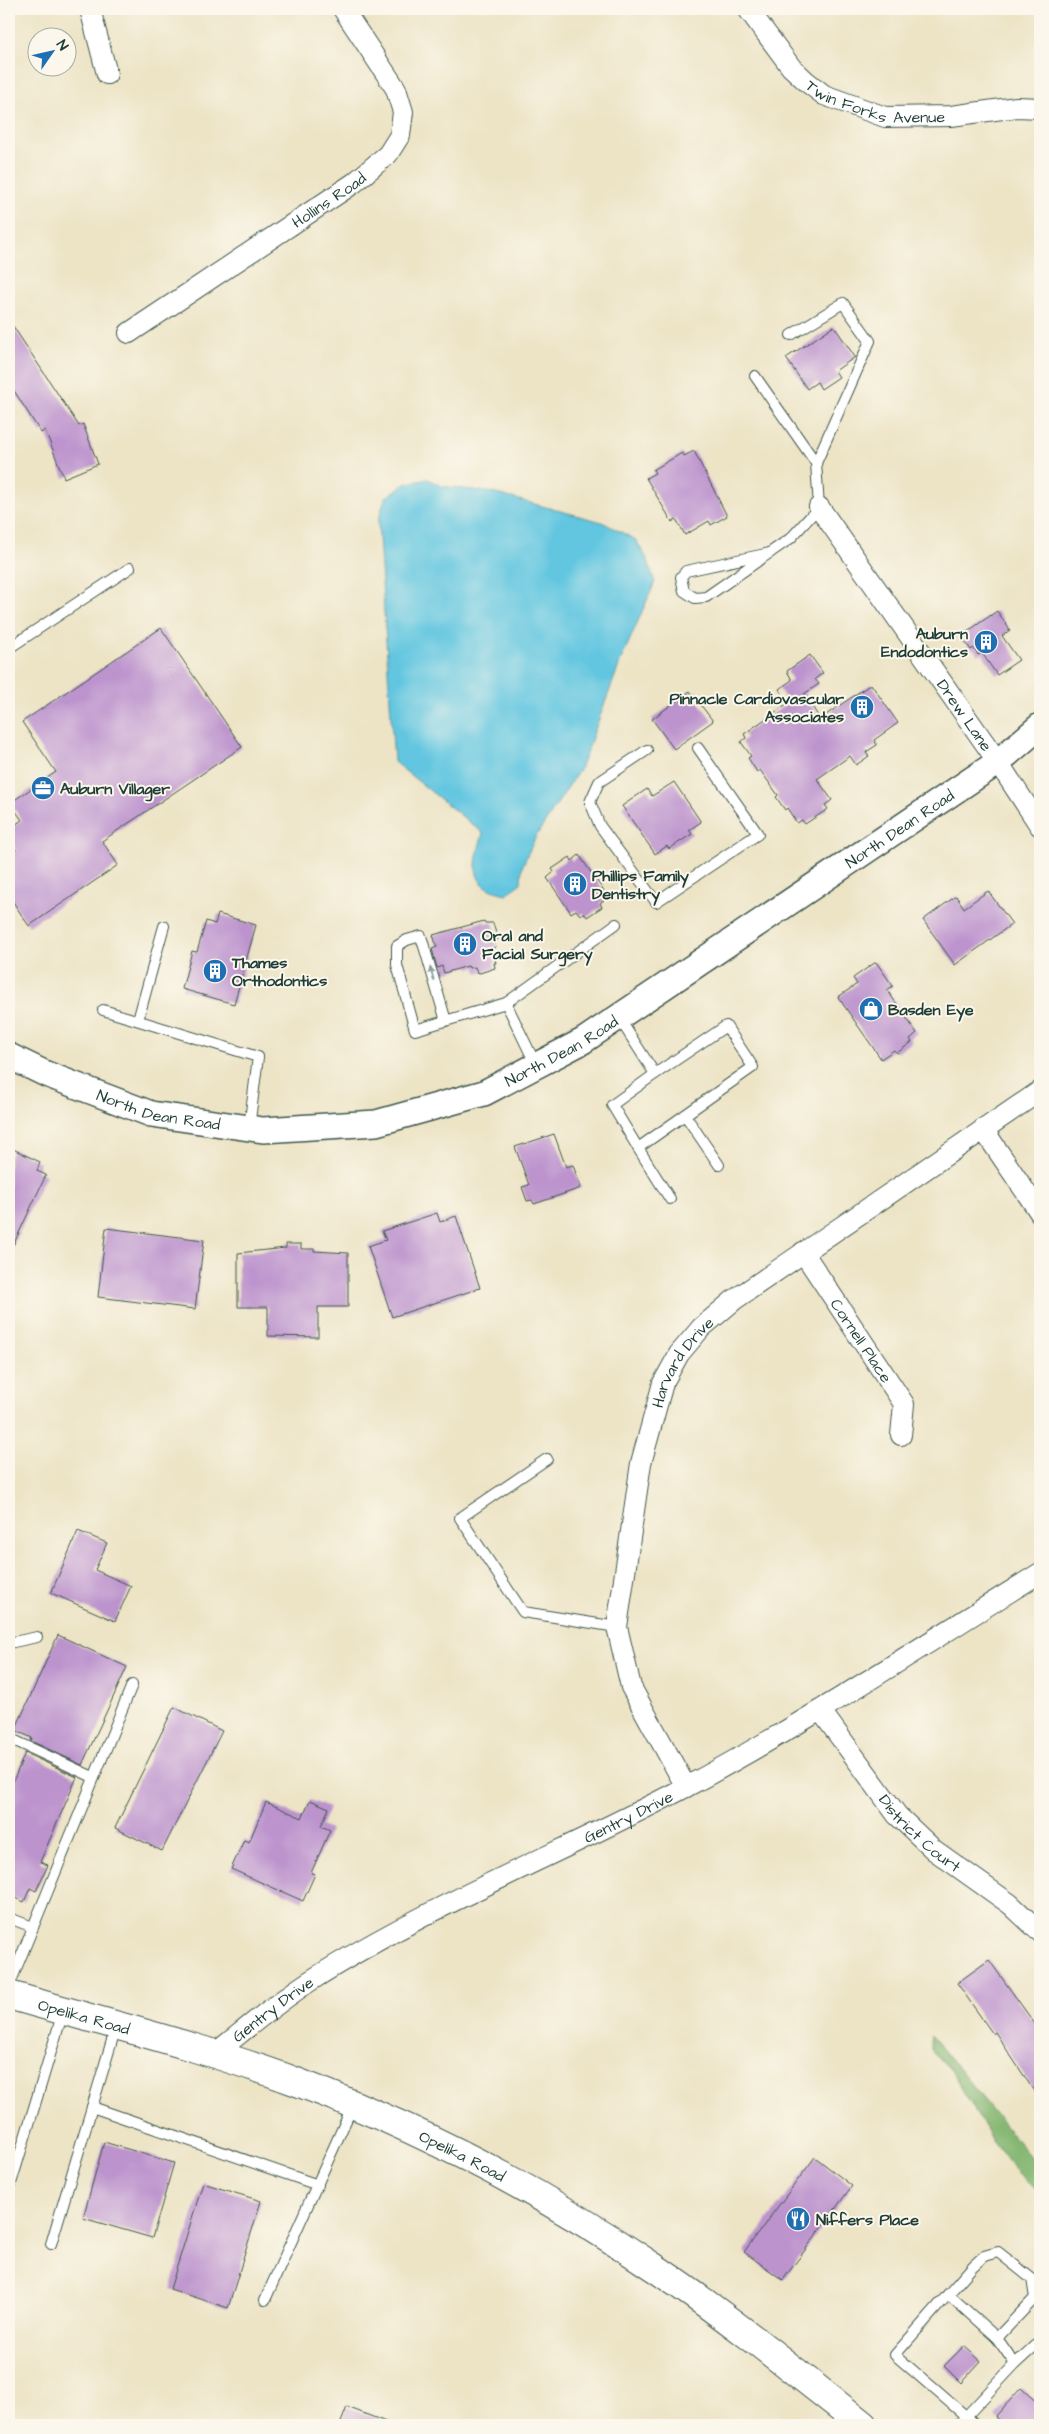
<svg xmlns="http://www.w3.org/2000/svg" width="1049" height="2434" font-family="'Architects Daughter',sans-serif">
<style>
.forest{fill:#86b873;stroke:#527a54}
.water{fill:#62c6e0;stroke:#40828a}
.building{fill:#bc93cd}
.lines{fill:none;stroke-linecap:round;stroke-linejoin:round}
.service-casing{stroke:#3e564a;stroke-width:12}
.minor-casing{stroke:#3e564a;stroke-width:22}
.tertiary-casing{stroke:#3e564a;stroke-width:28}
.primary-casing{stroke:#3e564a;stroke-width:30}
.service{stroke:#fff;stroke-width:10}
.minor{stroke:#fff;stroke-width:20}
.tertiary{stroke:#fff;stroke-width:25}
.primary{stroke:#fff;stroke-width:28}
.oneway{fill:#8f9e9a}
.labels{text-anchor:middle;stroke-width:4;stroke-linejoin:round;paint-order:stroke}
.street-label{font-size:16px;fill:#1f3d34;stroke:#fbf7ec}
.poi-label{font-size:16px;font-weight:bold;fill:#1f3d34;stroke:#fbf7ec;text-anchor:start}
</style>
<rect width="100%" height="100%" fill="#fbf7ec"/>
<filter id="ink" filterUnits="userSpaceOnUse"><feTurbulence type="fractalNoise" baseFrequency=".02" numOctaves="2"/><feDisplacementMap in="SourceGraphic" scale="10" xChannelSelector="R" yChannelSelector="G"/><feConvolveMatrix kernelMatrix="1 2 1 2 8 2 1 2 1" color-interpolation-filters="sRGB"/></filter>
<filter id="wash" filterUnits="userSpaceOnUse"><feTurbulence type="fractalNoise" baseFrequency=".0096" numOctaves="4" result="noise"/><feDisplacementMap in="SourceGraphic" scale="20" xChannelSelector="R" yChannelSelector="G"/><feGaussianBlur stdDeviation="1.12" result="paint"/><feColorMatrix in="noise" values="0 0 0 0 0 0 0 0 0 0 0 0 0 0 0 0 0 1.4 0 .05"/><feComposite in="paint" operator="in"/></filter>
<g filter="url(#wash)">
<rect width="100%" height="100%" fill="#ede4c6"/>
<polygon class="forest" points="931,2035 1040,2169 1040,2193 1014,2169 990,2137 951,2070 931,2050"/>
<path class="water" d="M428 479 441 486 489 492 602 522 636 540 648 561 655 582 621 660 581 767 535 838 522 867 521 883 506 894C467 886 474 864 483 833L394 762 378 522 385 498 405 484Z"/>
<g id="blocks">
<g class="building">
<polygon points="9,320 79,426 83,424 98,464 64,478 45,430 41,433 9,383"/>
<polygon points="834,326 855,357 835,371 839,377 821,389 817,382 807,389 786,358"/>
<polygon points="694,451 727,516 711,525 709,521 685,535 676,519 672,522 646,478 655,473 653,470 682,453 684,456"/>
<polygon points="997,611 1010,630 1002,636 1019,660 997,675 982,653 978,655 973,648 971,650 961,636"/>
<polygon points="161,628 242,747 102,841 118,865 29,926 9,896 9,855 16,850 9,838 9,829 22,820 10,803 56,772 22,722"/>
<polygon points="810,655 823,673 815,679 819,684 804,694 820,719 871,684 898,723 874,740 877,745 866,752 869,756 856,765 850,756 817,779 832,800 825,805 828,809 805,824 802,820 797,823 787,808 785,810 776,797 778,795 760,770 757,772 748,758 751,756 741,742 746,738 744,734 788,703 779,689 792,680 787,671"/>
<polygon points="690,691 713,721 674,749 652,719"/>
<polygon points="674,782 701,822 689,830 692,834 669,849 667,846 655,854 622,806 647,789 652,796"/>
<polygon points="579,855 604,891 599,894 604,900 600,903 602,907 587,917 584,913 580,915 576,910 571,913 547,878 554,872 552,869 570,857 572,861"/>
<polygon points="988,891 1012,924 955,965 923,920 956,896 964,908"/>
<polygon points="218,914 256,925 234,1004 182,989 192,951 197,952 206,921 215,924"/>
<polygon points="484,921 485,923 493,923 498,940 494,940 496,947 492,948 496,963 494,963 495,968 480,973 477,972 475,967 469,968 468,966 444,973 442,966 437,968 432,949 437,947 433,935"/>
<polygon points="876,962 893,986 887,990 917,1033 910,1039 912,1042 897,1053 894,1050 881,1059 838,997 857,984 853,978"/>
<polygon points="554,1134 566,1167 573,1165 581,1188 534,1204 532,1200 527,1201 522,1187 529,1185 515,1147"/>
<polygon points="13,1149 40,1162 37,1171 46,1175 9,1254 9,1159"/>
<polygon points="437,1213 440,1222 456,1216 480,1288 392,1317 368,1246 386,1240 382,1231"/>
<polygon points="106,1228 204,1240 195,1309 98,1297"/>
<polygon points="286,1244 301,1244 301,1249 314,1249 314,1251 348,1253 348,1307 318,1307 318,1337 268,1336 268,1307 238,1307 238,1253 286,1248"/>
<polygon points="78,1531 107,1543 95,1570 131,1586 115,1621 51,1593"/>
<polygon points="58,1635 127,1667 82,1765 31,1741 32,1738 15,1730"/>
<polygon points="174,1707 222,1731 162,1851 115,1828"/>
<polygon points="25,1753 77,1777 40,1862 48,1865 36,1891 30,1888 24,1902 9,1895 9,1791"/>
<polygon points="310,1800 329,1808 321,1826 330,1830 311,1873 315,1874 303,1901 231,1869 244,1840 249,1842 266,1802 302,1818"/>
<polygon points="989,1960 1040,2031 1040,2100 995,2032 993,2034 957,1983"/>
<polygon points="104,2142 174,2163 152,2238 83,2218"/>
<polygon points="815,2157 852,2186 783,2280 744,2252"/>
<polygon points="203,2183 261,2201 228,2308 170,2289"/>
<polygon points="964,2346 981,2361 961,2383 944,2366"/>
<polygon points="1021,2388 1040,2405 1040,2417 1033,2425 1004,2425 995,2417"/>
<polygon points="347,2407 391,2424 391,2425 340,2425"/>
</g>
</g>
</g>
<g filter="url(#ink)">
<use href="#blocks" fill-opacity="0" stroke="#3e564a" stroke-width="1"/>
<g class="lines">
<g class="service-casing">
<g id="service">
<polyline points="755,376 816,463 870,341 843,303 791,335"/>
<polyline points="770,553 686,571 681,577 684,591 695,598 706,597 791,538 819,507 816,463"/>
<polyline points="9,648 130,568"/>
<polyline points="647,750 599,782 590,802 600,826 656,902 758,834 698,748"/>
<polyline points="506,1003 536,1065"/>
<polyline points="103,1010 258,1057 249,1128"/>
<polyline points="619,1018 655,1074 726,1026 753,1067 638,1148 670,1199"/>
<polyline points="138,1020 164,926"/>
<polyline points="446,1021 421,936 407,940 397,946 397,965 415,1030 506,1003 616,924"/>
<polyline points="685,1115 719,1165"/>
<polyline points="638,1148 612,1105 655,1074"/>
<polyline points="547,1459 460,1518 523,1612 617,1627"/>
<polyline points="9,1643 37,1637"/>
<polyline points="9,1738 93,1777"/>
<polyline points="9,1918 33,1927"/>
<polyline points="9,1986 132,1685"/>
<polyline points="92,2107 318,2185"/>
<polyline points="9,2190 63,2012"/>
<polyline points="51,2244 116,2027"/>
<polyline points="948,2294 997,2338"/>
<polyline points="265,2300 353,2105"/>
<polyline points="958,2425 1015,2364 1040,2341"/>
<polyline points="976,2425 895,2355 973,2266 984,2256 998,2252 1032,2279 1035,2298 997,2338 1015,2364"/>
</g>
</g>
<g class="minor-casing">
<g id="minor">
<polyline points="90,9 107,74"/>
<path id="s1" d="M748 9 791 67 807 82 824 95 885 117 951 116 1017 107 1040 108"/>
<path id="s2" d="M129 333 354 183 388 154 400 135 403 112 396 89 343 9"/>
<path id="s3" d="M819 507 998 762 1040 826"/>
<polyline points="983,1129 1040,1213"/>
<path id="s4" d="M803 1252 904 1404 901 1435"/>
<path id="s5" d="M821 1711 897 1815 934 1850 1010 1904 1040 1932"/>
<path id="s6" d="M686 1787 631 1687 617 1627 641 1463 663 1383 679 1354 701 1328 734 1300 1040 1091"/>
<path id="s7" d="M214 2054C246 2029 276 2003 310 1981 429 1905 562 1853 686 1787 808 1722 923 1645 1040 1573"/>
</g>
</g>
<g class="tertiary-casing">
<g id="tertiary">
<path id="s8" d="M9 1056 46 1074 151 1114 263 1130 376 1123 484 1093 583 1041 998 762 1040 726"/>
</g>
</g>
<g class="primary-casing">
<g id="primary">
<path id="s9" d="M9 1995C105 2023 203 2047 297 2082 424 2130 546 2194 658 2270 729 2318 796 2372 863 2425"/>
</g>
</g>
<use href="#service" class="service"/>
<use href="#minor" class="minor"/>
<use href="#tertiary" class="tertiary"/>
<use href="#primary" class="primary"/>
</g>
<defs><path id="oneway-solid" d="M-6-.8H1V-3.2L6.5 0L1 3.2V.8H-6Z" transform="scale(1.25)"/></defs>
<use class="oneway" href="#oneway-solid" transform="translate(432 974) rotate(-106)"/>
</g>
<defs>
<g id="building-disc" transform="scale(1.25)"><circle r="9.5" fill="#1f6fb2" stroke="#fbf7ec"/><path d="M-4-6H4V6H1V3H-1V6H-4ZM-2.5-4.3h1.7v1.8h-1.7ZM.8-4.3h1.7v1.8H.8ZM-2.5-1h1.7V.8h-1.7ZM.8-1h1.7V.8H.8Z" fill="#fff"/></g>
<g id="office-disc" transform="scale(1.25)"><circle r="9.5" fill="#1f6fb2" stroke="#fbf7ec"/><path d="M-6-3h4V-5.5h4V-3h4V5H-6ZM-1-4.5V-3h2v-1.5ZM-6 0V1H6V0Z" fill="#fff"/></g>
<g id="shop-disc" transform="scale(1.25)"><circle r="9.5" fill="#1f6fb2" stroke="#fbf7ec"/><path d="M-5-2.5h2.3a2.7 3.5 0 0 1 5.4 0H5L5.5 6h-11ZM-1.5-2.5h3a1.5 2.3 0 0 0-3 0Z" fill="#fff"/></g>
<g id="restaurant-disc" transform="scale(1.25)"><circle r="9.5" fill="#1f6fb2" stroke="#fbf7ec"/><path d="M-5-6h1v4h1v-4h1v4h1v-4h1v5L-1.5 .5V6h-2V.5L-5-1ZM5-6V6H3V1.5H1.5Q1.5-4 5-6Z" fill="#fff"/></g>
</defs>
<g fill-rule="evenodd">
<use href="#building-disc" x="986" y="642"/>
<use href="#building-disc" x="862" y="707"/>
<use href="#office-disc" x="43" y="788"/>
<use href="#building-disc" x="575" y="884"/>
<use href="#building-disc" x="465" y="944"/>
<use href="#building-disc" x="215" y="971"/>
<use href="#shop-disc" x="871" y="1009"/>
<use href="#restaurant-disc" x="798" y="2219"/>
</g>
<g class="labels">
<g class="street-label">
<text dy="6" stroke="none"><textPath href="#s1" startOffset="168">Twin Forks Avenue</textPath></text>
<text dy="6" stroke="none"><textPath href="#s2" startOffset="240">Hollins Road</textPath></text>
<text dy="6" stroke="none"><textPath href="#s3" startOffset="254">Drew Lane</textPath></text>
<text dy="6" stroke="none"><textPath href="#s8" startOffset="985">North Dean Road</textPath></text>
<text dy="6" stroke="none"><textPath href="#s8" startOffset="580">North Dean Road</textPath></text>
<text dy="6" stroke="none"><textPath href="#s8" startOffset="160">North Dean Road</textPath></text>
<text dy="6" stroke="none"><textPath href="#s4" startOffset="106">Cornell Place</textPath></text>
<text dy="6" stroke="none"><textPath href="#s6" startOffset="452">Harvard Drive</textPath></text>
<text dy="6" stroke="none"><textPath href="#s7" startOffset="479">Gentry Drive</textPath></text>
<text dy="6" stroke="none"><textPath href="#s5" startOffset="158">District Court</textPath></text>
<text dy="6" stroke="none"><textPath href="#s7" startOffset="74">Gentry Drive</textPath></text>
<text dy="6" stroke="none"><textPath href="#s9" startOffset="78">Opelika Road</textPath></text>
<text dy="6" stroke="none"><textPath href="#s9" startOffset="482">Opelika Road</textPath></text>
</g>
<g class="poi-label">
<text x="968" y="639" text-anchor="end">Auburn<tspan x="968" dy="18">Endodontics</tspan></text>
<text x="844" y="704" text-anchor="end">Pinnacle Cardiovascular<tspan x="844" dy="18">Associates</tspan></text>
<text x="60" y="794">Auburn Villager</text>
<text x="592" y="881">Phillips Family<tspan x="592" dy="18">Dentistry</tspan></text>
<text x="482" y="941">Oral and<tspan x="482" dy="18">Facial Surgery</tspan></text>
<text x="232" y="968">Thames<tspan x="232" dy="18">Orthodontics</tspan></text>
<text x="888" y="1015">Basden Eye</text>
<text x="816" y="2225">Niffers Place</text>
</g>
</g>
<rect width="1049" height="2434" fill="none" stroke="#fbf7ec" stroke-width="30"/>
<g transform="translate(52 52) rotate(56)"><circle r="24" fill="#fbf7ec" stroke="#a3ada2"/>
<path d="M0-4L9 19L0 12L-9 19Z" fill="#1f6fb2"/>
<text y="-8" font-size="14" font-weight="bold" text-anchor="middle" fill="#1f3d34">N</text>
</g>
</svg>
